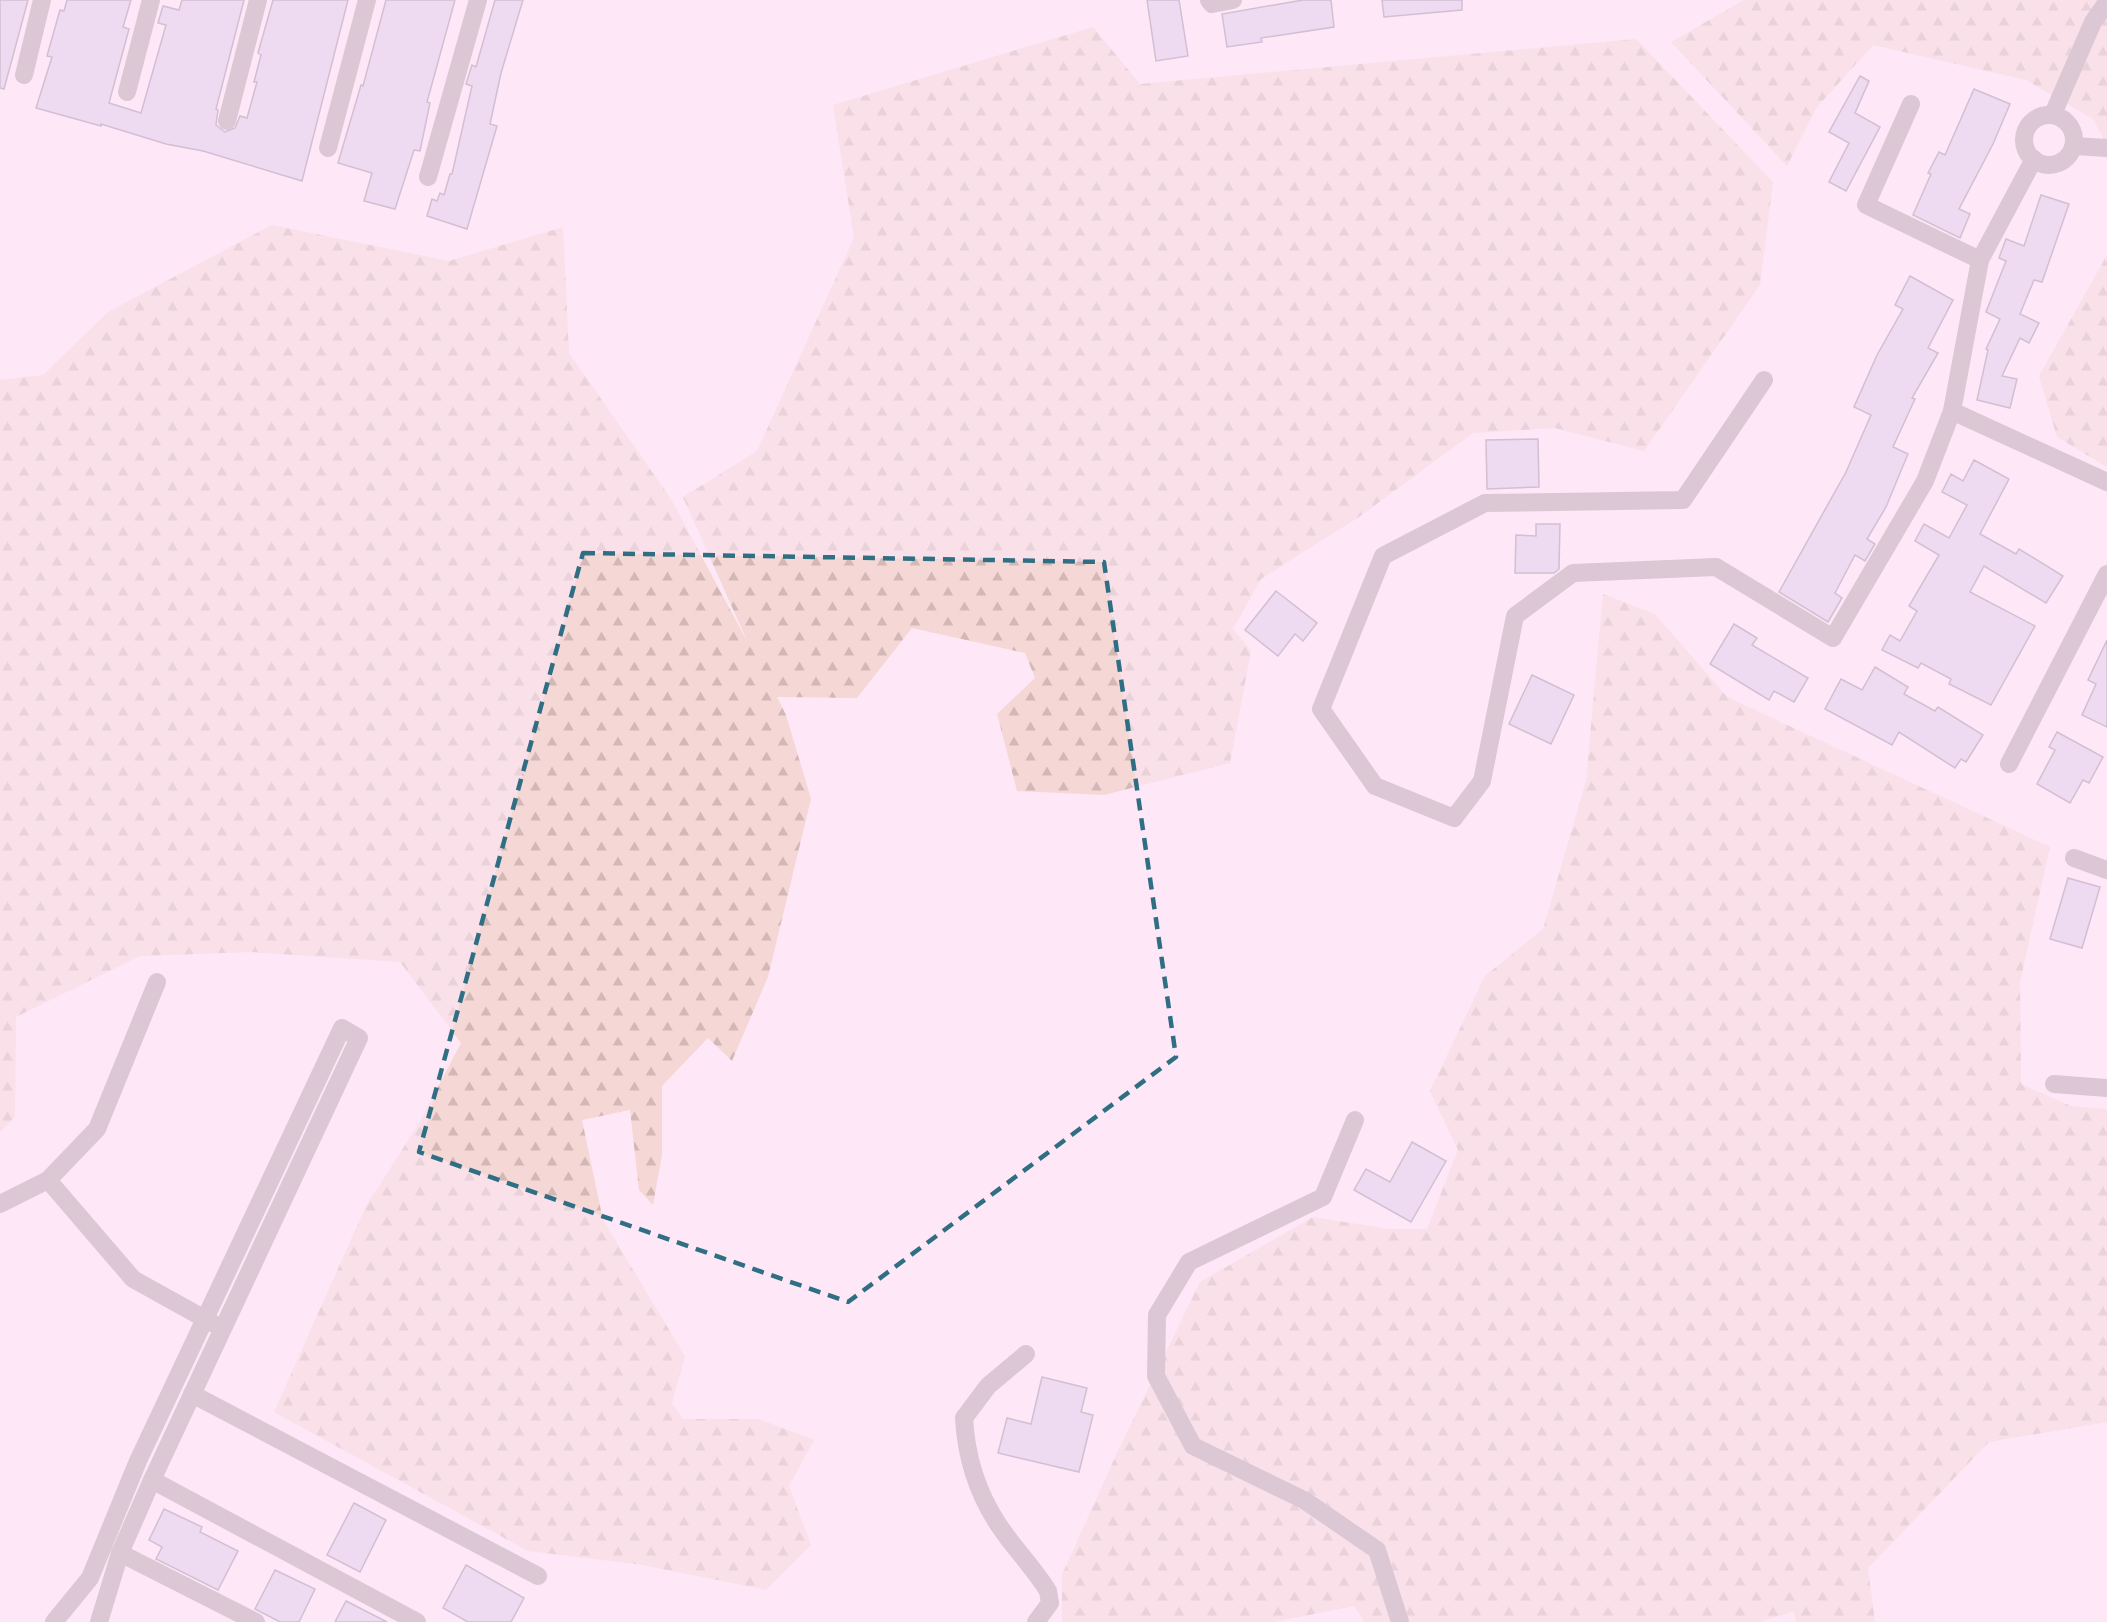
<svg xmlns="http://www.w3.org/2000/svg" width="2107" height="1622" font-family="'Roboto Serif',serif">
<style>
.forest{fill:url(#forest-firs)}
.building{fill:#decce8;stroke:#9d8ea5;stroke-width:1.5}
.lines{fill:none;stroke-linecap:round;stroke-linejoin:round}
.minor{stroke:#b3a3a8;stroke-width:18}
.marked{fill:none;stroke:#2f6e83;stroke-width:4.5;stroke-dasharray:12 8;stroke-linejoin:round}
</style>
<defs>
<pattern id="forest-firs" width="22" height="20" patternUnits="userSpaceOnUse" patternTransform="scale(1.5)"><rect width="22" height="20" fill="#f5d8d6"/><path d="M5 1l3.5 6h-7zM16 11l3.5 6h-7z" fill="#d2b8b7"/></pattern>
</defs>
<rect width="100%" height="100%" fill="#fee8f7"/>
<g class="forest">
<polygon points="1744,0 2107,0 2107,145 2093,119 2026,80 1873,45 1817,107 1787,166 1671,42"/>
<polygon points="1093,27 1140,84 1636,39 1773,182 1760,285 1644,451 1555,428 1473,433 1359,517 1261,579 1233,629 1251,651 1230,763 1104,795 1017,791 997,714 1035,678 1025,653 912,628 857,698 777,697 786,715 811,799 768,977 732,1061 708,1038 662,1086 662,1155 653,1205 639,1190 630,1110 582,1120 603,1220 685,1356 672,1403 683,1419 759,1419 814,1440 789,1486 811,1545 766,1590 643,1565 528,1551 274,1412 366,1206 418,1125 461,1043 400,962 251,952 140,956 16,1017 15,1117 0,1132 0,380 43,375 108,312 272,225 449,261 563,227 569,353 671,499 748,643 683,497 757,451 854,238 833,105"/>
<polygon points="2107,255 2107,467 2057,437 2039,376"/>
<polygon points="1603,594 1655,614 1727,697 2050,847 2020,982 2021,1084 2071,1106 2107,1109 2107,1422 1989,1442 1868,1568 1875,1622 1796,1622 1794,1611 1760,1622 1364,1622 1354,1606 1274,1622 1062,1622 1062,1575 1117,1453 1200,1282 1313,1217 1389,1229 1427,1229 1458,1150 1430,1091 1485,976 1543,929 1586,781"/>
</g>
<g class="building">
<polygon points="0,0 28,0 4,89 0,88"/>
<polygon points="67,0 131,0 123,27 129,29 109,103 141,113 166,25 158,23 163,6 179,10 182,0 244,0 216,109 218,110 216,125 225,132 235,128 240,116 247,118 257,82 254,82 261,55 258,53 273,0 348,0 302,181 203,151 166,144 101,124 101,126 36,108 52,57 47,56 60,10 64,11"/>
<polygon points="386,0 455,0 427,102 430,103 420,151 414,150 395,209 364,201 372,173 338,163 361,85 363,86"/>
<polygon points="495,0 523,0 501,73 490,124 497,126 467,229 427,216 432,199 437,201 440,193 444,195 450,174 452,174 472,86 466,84 472,65 476,67"/>
<polygon points="1147,0 1179,0 1188,56 1156,61"/>
<polygon points="1303,0 1331,0 1334,27 1261,38 1262,42 1227,47 1222,14"/>
<polygon points="1382,0 1462,0 1462,10 1384,17"/>
<polygon points="1860,76 1869,81 1855,113 1880,127 1846,191 1829,182 1849,143 1829,132"/>
<polygon points="1974,89 2010,104 1993,144 1959,209 1970,214 1960,238 1913,215 1931,174 1928,173 1939,152 1945,155"/>
<polygon points="2041,195 2069,204 2042,282 2034,280 2020,314 2039,323 2029,343 2020,338 2002,376 2017,379 2010,408 1977,400 1988,350 1986,349 2000,319 1986,312 2006,261 1999,258 2006,239 2024,246"/>
<polygon points="1910,276 1953,300 1928,348 1938,353 1912,398 1915,399 1893,447 1908,454 1886,507 1867,539 1875,544 1865,561 1855,555 1835,593 1842,598 1828,622 1779,592 1846,472 1871,415 1854,407 1877,355 1903,309 1895,305"/>
<polygon points="1538,439 1539,487 1487,489 1486,440"/>
<polygon points="1974,460 2009,479 1980,534 2016,554 2019,549 2063,576 2046,603 1984,566 1970,592 2035,626 1991,705 1949,684 1951,679 1921,663 1918,668 1882,650 1890,635 1900,641 1917,611 1909,606 1939,555 1915,541 1924,524 1949,538 1967,505 1942,492 1951,474 1963,481"/>
<polygon points="1536,524 1560,524 1559,569 1554,573 1515,573 1516,535 1536,536"/>
<polygon points="1276,591 1317,623 1303,641 1295,634 1278,656 1245,630"/>
<polygon points="1734,624 1757,638 1752,645 1808,678 1794,702 1774,691 1769,700 1710,664"/>
<polygon points="2107,640 2107,727 2082,715 2096,684 2088,680"/>
<polygon points="1875,667 1908,687 1904,694 1935,711 1938,707 1983,735 1966,762 1961,759 1955,768 1899,732 1892,745 1825,709 1841,679 1862,690"/>
<polygon points="1532,675 1574,695 1551,744 1509,724"/>
<polygon points="2057,732 2103,757 2089,783 2083,780 2070,803 2037,784 2055,750 2049,747"/>
<polygon points="2068,878 2100,887 2082,948 2050,939"/>
<polygon points="1412,1142 1446,1161 1411,1222 1354,1190 1366,1169 1390,1182"/>
<polygon points="1042,1377 1087,1388 1081,1412 1093,1415 1079,1472 998,1453 1007,1418 1031,1424"/>
<polygon points="354,1503 386,1520 360,1572 327,1555"/>
<polygon points="164,1509 202,1527 200,1532 238,1551 218,1590 156,1559 162,1547 149,1540"/>
<polygon points="466,1565 524,1598 511,1622 468,1622 443,1608"/>
<polygon points="275,1570 315,1589 299,1622 280,1622 255,1609"/>
<polygon points="346,1601 387,1622 335,1622"/>
</g>
<g class="lines">
<g class="minor">
<polyline points="1209,0 1212,4 1233,0"/>
<polyline points="24,75 42,0"/>
<polyline points="127,92 151,0"/>
<polyline points="1911,104 1866,205 1980,260"/>
<polyline points="2053,114 2093,22 2107,2"/>
<circle cx="2049" cy="140" r="25"/>
<polyline points="227,121 258,0"/>
<polyline points="2074,146 2107,148"/>
<polyline points="328,148 367,0"/>
<polyline points="428,177 478,0"/>
<polyline points="1764,380 1683,500 1485,503 1383,556 1321,709 1375,786 1454,818 1482,781 1515,616 1573,573 1716,567 1833,638 1925,481 1952,411 1980,260 2034,159"/>
<polyline points="1952,411 2107,482"/>
<polyline points="2009,764 2107,574"/>
<polyline points="2074,858 2107,870"/>
<polyline points="2054,1084 2107,1088"/>
<polyline points="1355,1120 1323,1197 1189,1262 1157,1315 1156,1376 1193,1446 1304,1500 1377,1550 1400,1622"/>
<polyline points="48,1180 133,1279 214,1324"/>
<polyline points="0,1204 48,1180 97,1129 157,982"/>
<path d="M1026 1354 988 1386 964 1418C966 1455 977 1492 998 1524 1013 1547 1033 1567 1048 1591L1050 1603 1036 1622"/>
<polyline points="192,1394 538,1576"/>
<polyline points="152,1480 417,1622"/>
<polyline points="120,1553 256,1622"/>
<polyline points="54,1622 90,1578 138,1461 342,1028 359,1038 152,1480 120,1553 99,1622"/>
</g>
</g>
<path d="M0 0H2107V1622H0ZM583 553 1104 562 1176 1057 848 1302 419 1152Z" fill="#fee8f7" fill-opacity=".55" fill-rule="evenodd"/>
<path class="marked" d="M583 553 1104 562 1176 1057 848 1302 419 1152Z"/>
</svg>
